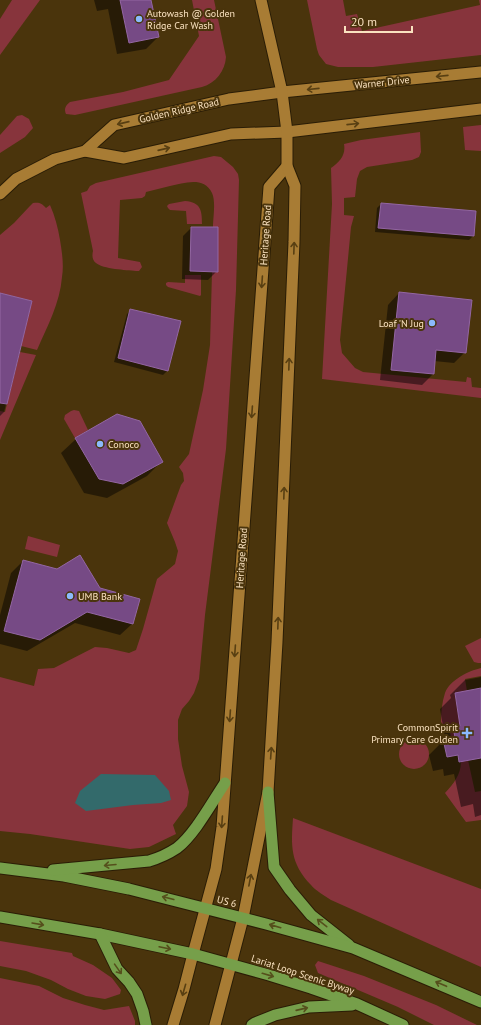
<svg xmlns="http://www.w3.org/2000/svg" width="481" height="1025" font-family="'PT Sans',sans-serif">
<style>
.green{fill:#87343c}
.water{fill:#336a6b}
.shadow{fill:#0007}
.building{fill:#764a85;stroke:#9366a3}
.lines{fill:none;stroke-linecap:round;stroke-linejoin:round}
.minor-casing{stroke:#2a1d06;stroke-width:13}
.tertiary-casing{stroke:#2a1d06;stroke-width:13}
.secondary-casing{stroke:#2a1d06;stroke-width:13}
.trunk-casing{stroke:#2a1d06;stroke-width:13}
.minor{stroke:#a87c34;stroke-width:11}
.tertiary{stroke:#a87c34;stroke-width:11}
.secondary{stroke:#a87c34;stroke-width:11}
.trunk{stroke:#769f4a;stroke-width:11}
.oneway{stroke:#583f12}
.oneway2{stroke:#554f1c}
.poi-dot{fill:#8bbafc;stroke:#4a340c;stroke-width:1.5}
.labels{text-anchor:middle;stroke-width:4;stroke-linejoin:round;paint-order:stroke}
.poi-label{font-size:10px;fill:#fae2c0;stroke:#4a340c;text-anchor:start}
.street-label{font-size:10px;fill:#fae2c0;stroke:#4a340c}
</style>
<rect width="100%" height="100%" fill="#4a340c"/>
<g class="green">
<polygon points="12,0 40,0 0,55 0,19"/>
<path d="M192 0H214L226 57C225 71 216 83 202 87L75 115 66 114C64 109 65 106 70 102L123 92 169 80 199 36Z"/>
<polygon points="307,0 343,0 346,16 357,14 362,31 480,5 479,0 481,0 481,55 373,67 338,67 326,64 319,55 317,49"/>
<polygon points="22,115 29,119 33,128 25,137 0,153 0,135 17,116"/>
<polygon points="481,125 481,151 465,150 463,127"/>
<path d="M420 132 421 152 419 157 412 160 367 167 360 171 357 179 355 197 344 198V215L354 216 351 227 347 269 340 340 342 353 355 368 363 372 466 382 467 377 471 378 472 387 481 388V398L322 379 332 204 331 168C340 162 346 155 344 144L361 140Z"/>
<path d="M214 156 221 157 233 167 238 174 239 180 236 290 226 449 205 615 199 679 194 693 189 701 182 709 178 720V739L182 766 189 792 187 806 173 825 176 834 149 847 130 849 30 834 0 831V677L34 686 38 669 54 668 95 647 107 648 129 653 136 650 143 629 157 579 175 564 178 551 175 542 167 523 181 485 184 481 183 473 179 467 189 454 203 390 210 345 212 272 218 271V227H213C213 218 216 201 212 193 204 176 184 183 170 186 162 188 154 190 146 192L145 196 142 198 120 200 118 258 140 262 142 267 139 271H136C126 270 103 269 96 263 92 260 92 255 93 251L81 193 87 191 90 186 96 183Z"/>
<path d="M185 201C201 202 202 211 202 224H187L186 211 170 210 168 208 167 206 169 204Z"/>
<path d="M33 203C39 202 42 203 46 208L50 205C55 216 58 228 60 240 62 252 64 265 62 277 60 303 47 327 37 350L21 346 32 301 0 293V235L14 223 29 207Z"/>
<polygon points="185,275 201,275 201,295 200,296 168,287 166,285 166,283 168,282 185,283"/>
<polygon points="20,352 36,355 0,440 0,411 5,412"/>
<polygon points="74,410 79,411 88,430 75,438 64,419 65,415 71,411"/>
<polygon points="28,536 60,545 57,557 25,549"/>
<polygon points="481,638 481,663 478,663 474,662 465,646"/>
<path d="M481 668V676L465 679 467 691 455 694 460 726 453 728 455 738H451L450 732 441 722C441 712 442 702 445 693 450 680 468 671 481 668Z"/>
<circle cx="414" cy="754" r="15"/>
<path d="M468 760 475 792 481 791V820L466 822 445 793C454 783 461 775 461 761Z"/>
<path d="M293 818 481 889V967L331 900C324 895 316 891 311 885 290 863 291 846 293 818Z"/>
<polygon points="0,941 72,953 73,956 93,965 112,978 121,990 120,994 105,999 86,996 68,989 51,980 26,971 0,966"/>
<polygon points="318,961 364,976 436,1005 477,1025 434,1025 398,1007 318,973 315,965"/>
<polygon points="0,978 39,986 63,998 85,1005 104,1010 129,1006 135,1021 135,1025 0,1025"/>
</g>
<polygon class="water" points="101,774 155,775 169,791 171,800 161,803 133,805 86,811 75,803 80,791"/>
<g class="shadow">
<polygon points="94,0 150,0 158,37 146,49 117,54 108,9 97,11"/>
<polygon points="381,204 475,212 473,236 469,240 375,232 377,208"/>
<polygon points="191,228 217,228 217,271 208,280 182,279 183,236"/>
<polygon points="399,293 465,352 454,363 434,361 433,374 422,385 380,380 388,305"/>
<polygon points="0,294 31,302 4,412 0,416"/>
<polygon points="131,310 167,371 163,375 114,362 127,314"/>
<polygon points="76,439 161,462 147,476 107,498 84,493 61,453"/>
<polygon points="23,561 99,589 132,624 120,635 75,623 27,651 0,644 0,615 11,573"/>
<polygon points="481,677 481,815 475,817 473,804 461,807 454,774 444,776 443,769 433,771 429,755 439,745 438,744 445,737 440,709 451,698 450,695 465,680"/>
</g>
<g class="building">
<polygon points="120,0 151,0 159,37 129,43"/>
<polygon points="381,203 476,211 474,236 378,228"/>
<polygon points="191,227 218,227 218,272 190,271"/>
<polygon points="399,292 472,300 466,353 436,350 434,374 391,370"/>
<polygon points="0,293 32,301 7,404 0,403"/>
<polygon points="130,309 181,321 168,371 118,358"/>
<polygon points="117,414 140,421 163,462 123,484 99,479 75,438"/>
<polygon points="80,555 100,588 140,599 133,624 87,612 40,640 4,631 23,560 57,569"/>
<polygon points="481,688 481,758 459,762 458,755 447,757 443,739 455,737 453,728 460,726 455,693"/>
</g>
<g class="lines">
<g class="minor-casing">
<g id="minor">
<polyline points="85,151 124,158 231,134 287,132 481,109"/>
<polyline points="0,194 16,179 55,159 85,151 114,125 229,99 282,92 481,72"/>
</g>
</g>
<g class="tertiary-casing">
<g id="tertiary">
<polyline points="173,1025 184,989 193,954"/>
<polyline points="215,1025 231,964"/>
</g>
</g>
<g class="secondary-casing">
<g id="secondary">
<polyline points="193,954 216,869 222,827 269,187 287,166"/>
<polyline points="231,964 243,918 268,792 277,642 294,242 295,186 287,166 287,132 282,92 261,0"/>
</g>
</g>
<g class="trunk-casing">
<g id="trunk">
<polyline points="268,792 274,867 290,890 311,915 349,945"/>
<polyline points="0,868 64,876 129,889 266,924 353,948 481,1002"/>
<path d="M53 870 149 861C159 858 168 854 177 848 195 834 212 802 225 783"/>
<polyline points="0,917 100,934 193,954 269,975 311,988 357,1004 403,1025"/>
<polyline points="100,934 117,969 129,982 137,994 143,1011 146,1025"/>
<polyline points="252,1025 255,1023 275,1015 309,1007 352,1005"/>
</g>
</g>
<use href="#minor" class="minor"/>
<use href="#tertiary" class="tertiary"/>
<use href="#secondary" class="secondary"/>
<use href="#trunk" class="trunk"/>
</g>
<defs><path id="oneway-shaft" d="M-6 0H5M1.5-3L5.5 0L1.5 3" fill="none" stroke-width="1.6" stroke-linecap="round" stroke-linejoin="round"/></defs>
<g class="oneway">
<use href="#oneway-shaft" transform="translate(442 76) rotate(174)"/>
<use href="#oneway-shaft" transform="translate(313 89) rotate(174)"/>
<use href="#oneway-shaft" transform="translate(123 123) rotate(167)"/>
<use href="#oneway-shaft" transform="translate(353 124) rotate(-6)"/>
<use href="#oneway-shaft" transform="translate(164 149) rotate(-13)"/>
<use href="#oneway-shaft" transform="translate(294 248) rotate(-88)"/>
<use href="#oneway-shaft" transform="translate(262 282) rotate(94)"/>
<use href="#oneway-shaft" transform="translate(289 364) rotate(-88)"/>
<use href="#oneway-shaft" transform="translate(252 412) rotate(94)"/>
<use href="#oneway-shaft" transform="translate(284 493) rotate(-88)"/>
<use href="#oneway-shaft" transform="translate(278 623) rotate(-88)"/>
<use href="#oneway-shaft" transform="translate(235 651) rotate(94)"/>
<use href="#oneway-shaft" transform="translate(230 716) rotate(94)"/>
<use href="#oneway-shaft" transform="translate(271 753) rotate(-86)"/>
<use href="#oneway-shaft" transform="translate(222 822) rotate(94)"/>
<use href="#oneway-shaft" transform="translate(250 880) rotate(-79)"/>
<use href="#oneway-shaft" transform="translate(184 990) rotate(106)"/>
</g>
<g class="oneway2">
<use href="#oneway-shaft" transform="translate(110 865) rotate(175)"/>
<use href="#oneway-shaft" transform="translate(168 898) rotate(-166)"/>
<use href="#oneway-shaft" transform="translate(322 923) rotate(-142)"/>
<use href="#oneway-shaft" transform="translate(38 924) rotate(10)"/>
<use href="#oneway-shaft" transform="translate(275 926) rotate(-164)"/>
<use href="#oneway-shaft" transform="translate(165 948) rotate(12)"/>
<use href="#oneway-shaft" transform="translate(118 969) rotate(55)"/>
<use href="#oneway-shaft" transform="translate(268 975) rotate(16)"/>
<use href="#oneway-shaft" transform="translate(441 984) rotate(-157)"/>
<use href="#oneway-shaft" transform="translate(302 1009) rotate(-13)"/>
</g>
<g class="poi-dot">
<circle cx="139" cy="19" r="4"/>
<circle cx="432" cy="323" r="4"/>
<circle cx="100" cy="444" r="4"/>
<circle cx="70" cy="596" r="4"/>
<path d="M465 727h4v4h4v4h-4v4h-4v-4h-4v-4h4z"/>
</g>
<g class="labels">
<g class="poi-label">
<text x="147" y="17">Autowash @ Golden<tspan x="147" dy="12">Ridge Car Wash</tspan></text>
<text x="424" y="327" text-anchor="end">Loaf 'N Jug</text>
<text x="108" y="448">Conoco</text>
<text x="78" y="600">UMB Bank</text>
<text x="458" y="731" text-anchor="end">CommonSpirit<tspan x="458" dy="12">Primary Care Golden</tspan></text>
</g>
<g class="street-label">
<text transform="translate(382 82) rotate(-6)" y="4">Warner Drive</text>
<text transform="translate(179 110) rotate(-13)" y="4">Golden Ridge Road</text>
<text transform="translate(265 235) rotate(-86)" y="4">Heritage Road</text>
<text transform="translate(241 558) rotate(-86)" y="4">Heritage Road</text>
<text transform="translate(227 901) rotate(15)" y="4">US 6</text>
<text transform="translate(303 974) rotate(18)" y="4">Lariat Loop Scenic Byway</text>
</g>
</g>
<path d="M345 26v6h67v-6" fill="none" stroke="#fae2c0" stroke-width="2"/>
<text x="351" y="26" font-size="12" fill="#fae2c0" stroke="#4a340c" stroke-width="3" paint-order="stroke">20 m</text>
</svg>
